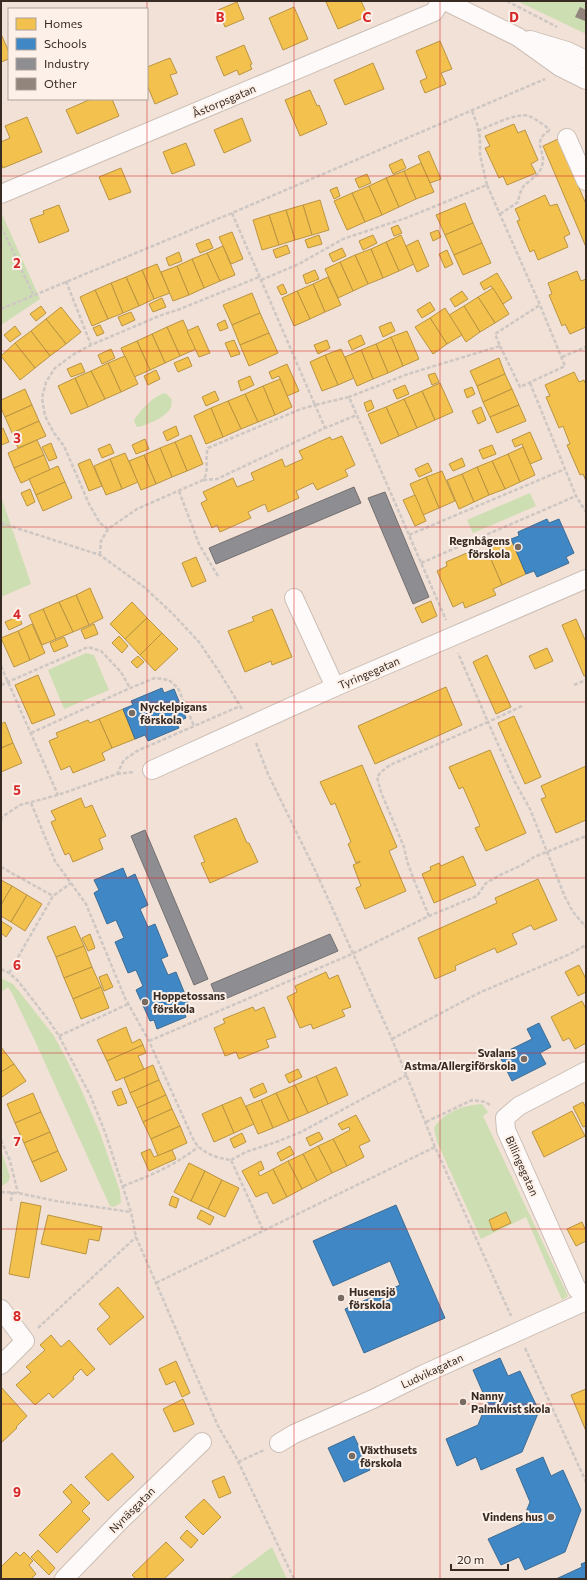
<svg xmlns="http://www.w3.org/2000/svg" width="587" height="1580" font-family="Commissioner,sans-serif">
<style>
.green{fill:#cedeb3}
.homes{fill:#f2c14e;stroke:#ba9441}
.schools{fill:#3f88c5;stroke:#3d6c94}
.industry{fill:#8d8d92;stroke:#737071}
.building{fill:#91857c}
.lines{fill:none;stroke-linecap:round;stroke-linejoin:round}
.minor-casing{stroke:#ccbfb6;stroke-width:20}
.path{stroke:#cec7c3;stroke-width:2.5;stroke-dasharray:4 2;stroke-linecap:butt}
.minor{stroke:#fdfaf9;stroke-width:18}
.grid{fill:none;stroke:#d62828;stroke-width:1;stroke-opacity:0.55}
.poi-dot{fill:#786b62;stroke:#fdf0e8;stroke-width:1.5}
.labels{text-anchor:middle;stroke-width:4;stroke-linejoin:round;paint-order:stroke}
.street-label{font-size:11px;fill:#372b23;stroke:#fdf0e8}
.poi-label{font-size:11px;font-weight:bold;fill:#372b23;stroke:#fdf0e8;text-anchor:start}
.grid-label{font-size:13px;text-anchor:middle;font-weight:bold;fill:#d62828;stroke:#fdf0e8;stroke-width:4;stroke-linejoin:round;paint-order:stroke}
</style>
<rect width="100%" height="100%" fill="#f2e1d6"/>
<g class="green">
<polygon points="517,1 586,1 586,34"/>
<polygon points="1,212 40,299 1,325"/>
<path d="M166 393 172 400C171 402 172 405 171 407 167 417 146 426 137 427L134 421C138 412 155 394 166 393Z"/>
<polygon points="530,493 536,506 473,533 467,520"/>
<polygon points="1,496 31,584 1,597"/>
<polygon points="86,653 94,655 109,690 64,709 48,670"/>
<polygon points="1,978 13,984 29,1004 54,1036 69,1064 81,1089 100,1133 120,1191 121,1203 114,1207 110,1206 109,1204 35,1041 12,993 8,987 1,992"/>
<path d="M482 1104 488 1112 483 1116 568 1296 562 1300 526 1217 481 1239 437 1142 434 1128C443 1112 464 1105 482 1104Z"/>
<polygon points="1,1150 10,1177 8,1182 2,1186"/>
<polygon points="272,1547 287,1579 229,1579"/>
</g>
<g class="homes">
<polygon points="330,1 361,1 368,16 338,29 326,2"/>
<polygon points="237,2 244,19 225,27 218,10"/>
<polygon points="294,7 308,39 283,50 269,18"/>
<polygon points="1,34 9,52 9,59 1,62"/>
<polygon points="440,41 452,69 441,73 446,84 425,93 420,81 427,78 416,51"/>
<polygon points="244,45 252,64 250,65 252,69 239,75 237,70 224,76 216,57"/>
<polygon points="170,58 177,73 170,75 178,94 155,104 147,85 147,67"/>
<polygon points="373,63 384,89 345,105 334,80"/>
<polygon points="310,90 317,106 319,105 327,124 300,136 285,100"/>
<polygon points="91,99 112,99 119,116 77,134 66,110"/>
<polygon points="27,117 42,152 3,168 1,163 1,142 10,138 5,126"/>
<polygon points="242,118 251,141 224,153 214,130"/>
<polygon points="514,124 518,133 525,130 538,160 531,164 536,173 507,185 503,176 499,178 485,148 490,146 485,136"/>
<polygon points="558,139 586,204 586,247 543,146"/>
<polygon points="186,143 195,165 172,174 163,152"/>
<polygon points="429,151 441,179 430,183 418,156"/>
<polygon points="402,159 406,168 393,174 389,165"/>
<polygon points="421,163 434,192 416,199 404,171"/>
<polygon points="121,168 131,192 109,200 99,177"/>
<polygon points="404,171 416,199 399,207 386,178"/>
<polygon points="367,174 371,183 359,188 355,179"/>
<polygon points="386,178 399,207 382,215 369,186"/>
<polygon points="369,186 382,215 365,222 352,193"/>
<polygon points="337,187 340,196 334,199 330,190"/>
<polygon points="352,193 365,222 347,230 334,201"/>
<polygon points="545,195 550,206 557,204 570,234 564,237 568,247 538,260 534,250 530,252 517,221 520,220 515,209"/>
<polygon points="320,200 329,230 312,235 303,205"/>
<polygon points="465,203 473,223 445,235 436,215"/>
<polygon points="59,205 69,231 39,243 30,219 44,214 43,211"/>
<polygon points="303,205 312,235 295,240 286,210"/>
<polygon points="286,210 295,240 279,245 269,215"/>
<polygon points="269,215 279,245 262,250 253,220"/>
<polygon points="473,223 482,243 454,255 445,235"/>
<polygon points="398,225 402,233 394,236 391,228"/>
<polygon points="438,230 441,237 433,241 430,233"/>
<polygon points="232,232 243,259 231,264 219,237"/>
<polygon points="319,235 322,244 308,248 305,240"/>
<polygon points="373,235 377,243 363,250 359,241"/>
<polygon points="401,235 414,264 399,271 386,242"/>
<polygon points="209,239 213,248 200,253 196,244"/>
<polygon points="418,240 429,266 417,272 406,246"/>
<polygon points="386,242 399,271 383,278 371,249"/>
<polygon points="482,243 491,263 463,275 454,255"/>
<polygon points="287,245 290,253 276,258 273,250"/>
<polygon points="223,246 235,275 220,281 207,253"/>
<polygon points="342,248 346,256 333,262 329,254"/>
<polygon points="371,249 383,278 368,284 355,255"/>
<polygon points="447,250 453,264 445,268 439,254"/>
<polygon points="179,252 182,261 169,266 166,258"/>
<polygon points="207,253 220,281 204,288 192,259"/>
<polygon points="355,255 368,284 353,291 340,262"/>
<polygon points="192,259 204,288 189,295 177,266"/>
<polygon points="340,262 353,291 338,298 325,269"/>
<polygon points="157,264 170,293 154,299 142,270"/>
<polygon points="177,266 189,295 173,301 161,272"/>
<polygon points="142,270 154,299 139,306 126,277"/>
<polygon points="315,270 319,279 306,284 303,275"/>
<polygon points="577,271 581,281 586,279 586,327 570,334 565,324 562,326 549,295 552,294 548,283"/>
<polygon points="497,273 512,298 503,304 491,286 484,290 480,283"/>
<polygon points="126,277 139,306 123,313 111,283"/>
<polygon points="328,277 341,305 325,312 313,284"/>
<polygon points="111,283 123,313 108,319 95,290"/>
<polygon points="283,284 287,293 281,295 277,287"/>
<polygon points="313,284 325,312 310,319 297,291"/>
<polygon points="493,288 509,314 495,323 478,297"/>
<polygon points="95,290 108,319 92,326 80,297"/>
<polygon points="297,291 310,319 294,326 282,298"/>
<polygon points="462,291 468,299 455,307 450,299"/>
<polygon points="252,293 260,313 232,325 223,305"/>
<polygon points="478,297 495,323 480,332 464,306"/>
<polygon points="162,298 166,307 153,312 149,304"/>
<polygon points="430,302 435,310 422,318 417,310"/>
<polygon points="41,306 46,313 36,321 30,314"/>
<polygon points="464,306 480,332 466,342 449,315"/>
<polygon points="61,307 81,332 66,344 46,319"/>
<polygon points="445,308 462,335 447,344 430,318"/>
<polygon points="131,312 135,320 122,326 118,317"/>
<polygon points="260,313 269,333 240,345 232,325"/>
<polygon points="430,318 447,344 433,354 415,327"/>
<polygon points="46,319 66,344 50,356 31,331"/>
<polygon points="183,320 196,349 180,356 167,327"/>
<polygon points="225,320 228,328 220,331 217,324"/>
<polygon points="391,322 395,331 383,337 379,327"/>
<polygon points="100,325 104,333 97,336 93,328"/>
<polygon points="15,326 21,334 10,342 4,335"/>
<polygon points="198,326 210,353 199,357 187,331"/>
<polygon points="167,327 180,356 165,363 152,334"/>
<polygon points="31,331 50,356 35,368 15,343"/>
<polygon points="407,331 419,359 403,366 391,337"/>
<polygon points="269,333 278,353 249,366 240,345"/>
<polygon points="152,334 165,363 150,370 137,341"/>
<polygon points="361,335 365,344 352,350 348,341"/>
<polygon points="391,337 403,366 388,373 376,344"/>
<polygon points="234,340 240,354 231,357 225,343"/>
<polygon points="327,340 330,348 318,354 314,345"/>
<polygon points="137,341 150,370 134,377 121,348"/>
<polygon points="15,343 35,368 20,380 1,356"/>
<polygon points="376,344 388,373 373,379 361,350"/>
<polygon points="111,349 115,358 102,364 98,355"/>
<polygon points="341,349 354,378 338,385 325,355"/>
<polygon points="361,350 373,379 357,386 345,357"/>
<polygon points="325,355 338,385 322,391 310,362"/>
<polygon points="125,356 138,384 121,392 108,363"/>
<polygon points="188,357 192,366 178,372 174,363"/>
<polygon points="499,358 505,374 477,386 470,371"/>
<polygon points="81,363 85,372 71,377 67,369"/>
<polygon points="108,363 121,392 105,399 91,371"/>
<polygon points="287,364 299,391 287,396 279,376 272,379 269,372"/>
<polygon points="156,370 160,379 148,385 144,376"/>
<polygon points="91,371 105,399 88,407 75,378"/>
<polygon points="574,372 579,382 584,380 586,385 586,481 583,474 580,475 567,445 570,444 563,426 559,428 546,397 550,396 545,385"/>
<polygon points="435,373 439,382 432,385 428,375"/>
<polygon points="505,374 512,389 483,402 477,386"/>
<polygon points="250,376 254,385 241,391 238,381"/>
<polygon points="75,378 88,407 71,414 58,386"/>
<polygon points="280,379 292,407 275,415 263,386"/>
<polygon points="440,383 453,412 435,420 422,391"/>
<polygon points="405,385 409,394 397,399 393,390"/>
<polygon points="263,386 275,415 258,422 245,394"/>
<polygon points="472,387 475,394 467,398 464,390"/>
<polygon points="25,389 32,405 5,417 1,408 1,400"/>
<polygon points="512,389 519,405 490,417 483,402"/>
<polygon points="215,391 219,400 206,406 202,397"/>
<polygon points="422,391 435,420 417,428 404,399"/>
<polygon points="245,394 258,422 241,429 228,401"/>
<polygon points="404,399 417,428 399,436 386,407"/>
<polygon points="371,400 374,408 367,412 364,403"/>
<polygon points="228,401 241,429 223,437 211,408"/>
<polygon points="32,405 39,421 12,433 5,417"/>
<polygon points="519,405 526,421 497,433 490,417"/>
<polygon points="386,407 399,436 381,444 368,414"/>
<polygon points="481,407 486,420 478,424 472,411"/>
<polygon points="211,408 223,437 206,444 194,416"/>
<polygon points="39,421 46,436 18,448 12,433"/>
<polygon points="176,426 179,435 167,441 163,432"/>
<polygon points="3,428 9,442 1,445 1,429"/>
<polygon points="530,432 542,459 530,464 522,444 515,447 512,440"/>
<polygon points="191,435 203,464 187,471 175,442"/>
<polygon points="342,436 355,465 345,470 348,476 317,490 313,483 296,491 299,498 268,512 265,504 248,512 251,518 220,532 217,525 212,528 201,503 207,500 203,492 233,478 237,487 254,480 251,473 282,459 285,467 303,459 299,451 330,437 332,440"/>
<polygon points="145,439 149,449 136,454 132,445"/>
<polygon points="37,440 44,455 14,468 8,453"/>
<polygon points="175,442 187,471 172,477 160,448"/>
<polygon points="51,443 57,458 49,461 42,447"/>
<polygon points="110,444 114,453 102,458 98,449"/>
<polygon points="492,445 496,454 483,459 479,450"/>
<polygon points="523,447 535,475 520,482 508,454"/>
<polygon points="160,448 172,477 156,484 144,455"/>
<polygon points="125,453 138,482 122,489 110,459"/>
<polygon points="508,454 520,482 505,489 492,461"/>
<polygon points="44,455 50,470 21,483 14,468"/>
<polygon points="144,455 156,484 141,490 129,461"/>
<polygon points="462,458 465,466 453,471 449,464"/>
<polygon points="90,459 102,486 89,491 78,464"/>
<polygon points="110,459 122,489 106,495 94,466"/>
<polygon points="492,461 505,489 489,495 477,467"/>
<polygon points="428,463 432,471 419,477 415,469"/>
<polygon points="58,466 65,482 36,495 29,479"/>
<polygon points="477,467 489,495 474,502 462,474"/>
<polygon points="442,471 455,501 439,508 426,477"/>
<polygon points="462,474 474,502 459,509 447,480"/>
<polygon points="426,477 439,508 423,515 410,484"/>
<polygon points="65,482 72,498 43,511 36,495"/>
<polygon points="30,489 35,502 27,506 21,493"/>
<polygon points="415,495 426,521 415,526 403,500"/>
<polygon points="511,539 526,574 502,585 487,550"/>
<polygon points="476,549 478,554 487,550 502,585 493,589 496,595 465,608 463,602 453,607 437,571 447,566 446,562"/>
<polygon points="196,557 206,581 192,587 182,563"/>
<polygon points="90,588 103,618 89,625 76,595"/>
<polygon points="76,595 89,625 73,632 59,602"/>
<polygon points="431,601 437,616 422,623 415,608"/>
<polygon points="59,602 73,632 56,639 43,609"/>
<polygon points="132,602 147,618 125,639 110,624"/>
<polygon points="43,609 56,639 42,645 29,615"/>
<polygon points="272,609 292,657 272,665 271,661 245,672 228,631 254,621 252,617"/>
<polygon points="19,616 22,624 9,630 5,622"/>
<polygon points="147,618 162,633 140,655 125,639"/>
<polygon points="576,619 586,642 586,675 584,676 562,625"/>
<polygon points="32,624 45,653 30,660 18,631"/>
<polygon points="94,624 98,634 85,639 81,630"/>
<polygon points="18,631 30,660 14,667 1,638"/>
<polygon points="162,633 178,649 155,671 140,655"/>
<polygon points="119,636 128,646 122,653 112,643"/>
<polygon points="64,637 68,646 54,652 50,643"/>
<polygon points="547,648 553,661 535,669 529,656"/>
<polygon points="487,655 511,707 496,714 473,662"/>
<polygon points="138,656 144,662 137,668 131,662"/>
<polygon points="38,675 55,715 32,724 15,685"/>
<polygon points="446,687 462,725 375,764 358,726"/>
<polygon points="123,709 135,739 112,748 99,719"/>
<polygon points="514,716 541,777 525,784 498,723"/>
<polygon points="99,719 112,748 102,753 105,760 73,773 70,766 61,770 49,741 58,737 56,733 88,720 90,723"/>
<polygon points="5,722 13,743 1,748 1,724"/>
<polygon points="13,743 22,763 1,772 1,748"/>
<polygon points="490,750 526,833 486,851 475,828 480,826 463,787 459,789 449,767"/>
<polygon points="362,765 397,847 389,851 406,891 365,909 356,888 361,886 353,865 360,862 360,861 356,863 348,844 351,842 335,803 331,805 320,782"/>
<polygon points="586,766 586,820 556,833 541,799 546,797 541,786"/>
<polygon points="81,798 85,808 92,805 106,836 99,839 103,849 73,862 69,853 65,855 51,822 56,820 51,811"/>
<polygon points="236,818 247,843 249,843 258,862 210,883 201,863 205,862 194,836"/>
<polygon points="463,856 476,885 434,903 422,874 431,870 430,867 439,863 441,866"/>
<polygon points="538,879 557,920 534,930 531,925 512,934 517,944 497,953 495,948 455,966 456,970 435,979 418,938 497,903 495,898"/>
<polygon points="1,880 12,886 1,905"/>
<polygon points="12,886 27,895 11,922 1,916 1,905"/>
<polygon points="27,895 42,904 25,931 11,922"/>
<polygon points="1,921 12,928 6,937 1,933"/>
<polygon points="75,926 84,946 56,957 47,937"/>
<polygon points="90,934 95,948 88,951 82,938"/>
<polygon points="84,946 92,967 64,978 56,957"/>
<polygon points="579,965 586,979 586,992 578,996 565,972"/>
<polygon points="92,967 101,987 73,999 64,978"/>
<polygon points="326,972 329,979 338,975 351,1007 342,1010 345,1016 313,1029 311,1024 300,1028 287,997 297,992 295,986"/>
<polygon points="107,974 113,987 104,991 99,977"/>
<polygon points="101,987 109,1008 81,1019 73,999"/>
<polygon points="582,1001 586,1009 586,1043 575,1049 569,1038 563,1041 551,1017"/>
<polygon points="253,1007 255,1011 264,1007 276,1037 266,1040 269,1047 239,1059 236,1052 225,1056 214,1028 225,1023 223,1019"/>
<polygon points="126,1027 132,1043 140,1039 143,1045 107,1061 97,1040"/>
<polygon points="143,1045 146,1053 138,1056 144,1069 116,1081 107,1061"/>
<polygon points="1,1047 14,1064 1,1072"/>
<polygon points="14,1064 26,1081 2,1097 1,1095 1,1072"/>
<polygon points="153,1065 159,1080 130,1093 124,1078"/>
<polygon points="336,1067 348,1095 328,1104 316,1076"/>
<polygon points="298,1069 302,1077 289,1083 285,1075"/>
<polygon points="316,1076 328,1104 308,1113 295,1085"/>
<polygon points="159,1080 166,1095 137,1108 130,1093"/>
<polygon points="263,1083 267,1092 254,1098 250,1089"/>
<polygon points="295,1085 308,1113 289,1121 276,1093"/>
<polygon points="121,1088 127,1103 118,1106 112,1092"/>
<polygon points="33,1093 41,1112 15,1123 7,1104"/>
<polygon points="276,1093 289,1121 273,1128 261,1100"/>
<polygon points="166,1095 172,1109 143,1122 137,1108"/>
<polygon points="241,1097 254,1124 234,1133 222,1105"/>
<polygon points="261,1100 273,1128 258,1134 246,1106"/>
<polygon points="583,1102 586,1108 586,1126 583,1127 573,1107"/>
<polygon points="222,1105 234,1133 214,1142 202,1114"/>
<polygon points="172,1109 180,1126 151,1139 143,1122"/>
<polygon points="572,1111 585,1136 544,1157 532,1132"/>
<polygon points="41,1112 50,1132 24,1143 15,1123"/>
<polygon points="356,1115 370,1141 359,1146 364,1157 347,1166 333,1139 350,1130 349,1127 342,1130 338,1124"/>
<polygon points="180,1126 187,1143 158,1156 151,1139"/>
<polygon points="50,1132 58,1151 32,1162 24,1143"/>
<polygon points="319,1132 323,1139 310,1146 306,1138"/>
<polygon points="242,1133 246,1142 234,1148 230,1139"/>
<polygon points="333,1139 347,1166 332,1173 318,1146"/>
<polygon points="290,1146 294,1154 281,1161 277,1153"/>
<polygon points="318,1146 332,1173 317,1181 303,1154"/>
<polygon points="150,1149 154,1157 172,1150 176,1159 149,1171 141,1153"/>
<polygon points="58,1151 67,1170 41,1182 32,1162"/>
<polygon points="303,1154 317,1181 302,1189 288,1161"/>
<polygon points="261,1161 264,1169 258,1172 260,1176 273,1169 287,1197 273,1204 267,1192 256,1197 242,1171"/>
<polygon points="288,1161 302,1189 287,1197 273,1169"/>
<polygon points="189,1163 205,1171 191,1201 174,1192"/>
<polygon points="205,1171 222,1180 208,1209 191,1201"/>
<polygon points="222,1180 239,1188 225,1217 208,1209"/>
<polygon points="172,1196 179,1199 176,1208 169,1205"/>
<polygon points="21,1202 41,1206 29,1278 9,1274"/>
<polygon points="201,1210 214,1217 210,1225 197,1218"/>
<polygon points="506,1212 511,1223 493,1231 489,1220"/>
<polygon points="48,1215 102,1227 99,1241 89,1239 86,1254 41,1244"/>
<polygon points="582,1222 586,1231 586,1241 576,1246 567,1229"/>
<polygon points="118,1287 144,1317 110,1345 97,1329 110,1317 99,1304"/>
<polygon points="51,1335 61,1347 69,1340 95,1369 87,1376 81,1369 73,1377 74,1379 53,1398 49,1393 35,1405 16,1385 31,1372 26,1367 45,1350 40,1345"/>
<polygon points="176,1361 190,1393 182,1397 175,1381 166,1385 159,1369"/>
<polygon points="1,1387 27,1416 16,1427 17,1428 1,1443"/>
<polygon points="586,1389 586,1431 571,1395"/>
<polygon points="183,1399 194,1424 174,1432 163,1409"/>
<polygon points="112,1453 134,1477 108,1501 85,1477"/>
<polygon points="224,1476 231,1493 219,1498 212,1481"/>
<polygon points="71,1484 90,1503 82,1511 90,1519 57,1553 39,1535 72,1502 63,1492"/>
<polygon points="204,1499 221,1517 203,1535 185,1517"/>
<polygon points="187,1530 198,1540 191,1548 180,1538"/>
<polygon points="166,1542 184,1560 164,1579 136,1579 132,1575"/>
<polygon points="38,1550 55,1568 49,1575 31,1557"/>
<polygon points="16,1552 20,1556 24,1552 33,1561 29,1565 36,1574 31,1579 1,1579 1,1567"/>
</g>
<g class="schools">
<polygon points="547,519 549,523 559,519 574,553 566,557 569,563 537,577 534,571 526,574 511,539 519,536 518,532"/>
<polygon points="162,688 164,693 174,689 186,718 176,722 179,728 148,741 145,735 135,739 123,709 133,705 131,701"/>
<polygon points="123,868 127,878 135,874 148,905 140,909 148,927 155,924 168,956 161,959 168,975 176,972 189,1004 182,1007 186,1017 157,1029 154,1020 150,1021 136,990 143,986 136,970 128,973 115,942 124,938 116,920 107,924 94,893 99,890 94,880"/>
<polygon points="539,1023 551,1047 540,1053 546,1064 512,1081 499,1055 532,1039 527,1029"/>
<polygon points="396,1205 445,1318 364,1353 345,1309 400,1285 390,1261 333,1286 313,1241"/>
<polygon points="500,1358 508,1376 520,1371 539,1411 522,1452 481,1470 476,1457 457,1466 446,1439 478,1425 487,1402 473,1370"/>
<polygon points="354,1436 370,1470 344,1482 328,1448"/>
<polygon points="543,1457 551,1476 563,1470 581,1510 565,1552 525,1570 519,1557 501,1565 488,1539 521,1524 530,1502 516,1469"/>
<polygon points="586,1562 586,1579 556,1579 582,1567 581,1564"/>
</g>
<g class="industry">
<polygon points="354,487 361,503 216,564 209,548"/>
<polygon points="385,492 429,597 413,604 368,498"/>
<polygon points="145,830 208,979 194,985 131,836"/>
<polygon points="330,934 338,951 218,1002 211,984"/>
</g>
<polygon class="building" points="580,7 586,10 585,21 575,17"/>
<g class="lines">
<g class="minor-casing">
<g id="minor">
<polyline points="445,1 518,37 560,67 586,80"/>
<polyline points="530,40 567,51 586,60"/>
<polyline points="567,138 586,181"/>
<polyline points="1,194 434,12 441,1"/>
<polyline points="294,598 335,687"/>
<polyline points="152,770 335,687 586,579"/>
<polyline points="586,1071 519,1106 505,1118 506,1130 577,1289 586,1297"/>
<polyline points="1,1309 25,1341 1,1365"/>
<polyline points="279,1443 294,1434 373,1399 424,1374 586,1301"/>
<polyline points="64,1579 120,1521 202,1442"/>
</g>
</g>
<g class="path">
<polyline points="507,1 557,27"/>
<polyline points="472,111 477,124 480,138 480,155 487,185"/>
<path d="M478 131C490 126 517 112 529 116 536 119 544 125 550 130"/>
<polyline points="232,213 315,405 349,397 446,620"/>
<path d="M500 214 518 202C519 197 520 192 523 187 529 180 539 176 542 166 547 151 530 142 550 130"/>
<polyline points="1,226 33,294"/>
<polyline points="261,280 299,264 343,239 406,218 487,185 540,305 495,334 500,346 408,374 349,397"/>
<polyline points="66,281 91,345"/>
<polyline points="1,309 232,213 545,79"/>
<polyline points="500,346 520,387 565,366 540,305"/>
<polyline points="562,357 586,347"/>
<polyline points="530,383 576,496 586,512"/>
<polyline points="203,480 217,479 325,428 357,415"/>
<polyline points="179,491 199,544 219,578"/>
<polyline points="1,523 100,555 144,587 172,613 199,642 220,673 242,709"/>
<polyline points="108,529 100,523 89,504 64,446 54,433 45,416 42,398 46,382 55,368 74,354 91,345 159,316 180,309 259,277"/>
<polyline points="409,535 565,469"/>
<path d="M100 555 101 541 108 529 137 509 203 480C210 471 204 459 208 448L301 409 315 405 325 428"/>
<polyline points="421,563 576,496"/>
<polyline points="1,666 58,795"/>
<polyline points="1,685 88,647 101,651 121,672 130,688"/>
<polyline points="574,685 586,680"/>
<polyline points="522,706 488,722 515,782 530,809 565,897 573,912 586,927"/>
<polyline points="31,733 130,688 155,678 169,680 178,688 194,726"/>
<polyline points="256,743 268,774 314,868 392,1039 435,1147 511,1316"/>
<polyline points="117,774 134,772"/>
<path d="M31 803 55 861 86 904 125 998 149 1041 194 1141C202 1153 216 1158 231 1160L263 1230"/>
<polyline points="1,820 2,817 20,805 58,795 117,774 124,760 137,751 240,706"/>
<polyline points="1,867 53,896"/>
<polyline points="429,916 414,880 407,861 404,847 381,792 377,777 381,772 390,765 488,722 458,653"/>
<polyline points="1,969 9,973 18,981 47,1018 59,1036 90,1095 105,1132 131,1212 136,1237 156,1283 218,1426 236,1457 294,1579"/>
<polyline points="9,973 53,896 71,883"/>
<polyline points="59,1036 128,1004"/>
<polyline points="392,1039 481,992 570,954 586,945"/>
<polyline points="149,1041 352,954 429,916 477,896 486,883 500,875 522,865 534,857 586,836"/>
<polyline points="426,1122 472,1100 486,1102 491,1106"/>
<polyline points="1,1140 10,1161 18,1193"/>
<polyline points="231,1160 246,1152 279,1141 301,1132 407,1075"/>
<path d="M123 1186C150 1176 175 1165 198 1147"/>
<polyline points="1,1192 18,1193 56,1201 131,1212"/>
<polyline points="11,1201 12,1192"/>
<polyline points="156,1283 435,1147"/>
<polyline points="38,1328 136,1237"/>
<polyline points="525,1348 586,1482"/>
<polyline points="238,1462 264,1450"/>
</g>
<use href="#minor" class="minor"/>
</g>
<path class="grid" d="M147 1V9M294 1V1579M440 1V1579M147 99V1579M1 176H586M1 351H586M1 527H586M1 702H586M1 878H586M1 1053H586M1 1229H586M1 1404H586"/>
<g class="poi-dot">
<circle cx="518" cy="547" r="4"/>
<circle cx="132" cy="713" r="4"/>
<circle cx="145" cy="1002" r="4"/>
<circle cx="524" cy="1059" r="4"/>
<circle cx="341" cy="1298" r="4"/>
<circle cx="463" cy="1402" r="4"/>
<circle cx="352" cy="1456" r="4"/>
<circle cx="551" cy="1517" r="4"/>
</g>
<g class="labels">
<g class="street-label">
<text transform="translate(224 101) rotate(-23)" y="4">Åstorpsgatan</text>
<text transform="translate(369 673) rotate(-23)" y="4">Tyringegatan</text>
<text transform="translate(522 1166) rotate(66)" y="4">Billingegatan</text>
<text transform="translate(432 1371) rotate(-25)" y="4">Ludvikagatan</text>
<text transform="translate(132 1510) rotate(-45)" y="4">Nynäsgatan</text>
</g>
<g class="poi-label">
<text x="510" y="545" text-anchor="end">Regnbågens<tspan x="510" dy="13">förskola</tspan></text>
<text x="140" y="711">Nyckelpigans<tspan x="140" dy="13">förskola</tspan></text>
<text x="153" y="1000">Hoppetossans<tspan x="153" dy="13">förskola</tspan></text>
<text x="516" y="1057" text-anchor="end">Svalans<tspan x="516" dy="13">Astma/Allergiförskola</tspan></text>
<text x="349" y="1296">Husensjö<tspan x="349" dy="13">förskola</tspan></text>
<text x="471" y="1400">Nanny<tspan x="471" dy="13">Palmkvist skola</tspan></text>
<text x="360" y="1454">Växthusets<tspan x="360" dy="13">förskola</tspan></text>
<text x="543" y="1521" text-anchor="end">Vindens hus</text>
</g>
</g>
<g class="grid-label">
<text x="220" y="22">B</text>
<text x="367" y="22">C</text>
<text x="514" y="22">D</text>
<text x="17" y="268">2</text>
<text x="17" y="443">3</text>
<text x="17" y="619">4</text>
<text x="17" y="795">5</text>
<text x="17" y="970">6</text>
<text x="17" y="1146">7</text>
<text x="17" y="1321">8</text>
<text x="17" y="1497">9</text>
</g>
<rect width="587" height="1580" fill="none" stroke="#372b23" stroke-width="4"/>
<rect x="8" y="8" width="140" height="92" fill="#fdf0e8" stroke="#aea199"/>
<rect x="16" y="18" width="20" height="12" fill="#f2c14e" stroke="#aea199"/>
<text x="44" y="28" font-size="12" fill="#372b23">Homes</text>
<rect x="16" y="38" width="20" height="12" fill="#3f88c5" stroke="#aea199"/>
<text x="44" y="48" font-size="12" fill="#372b23">Schools</text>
<rect x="16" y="58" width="20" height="12" fill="#8d8d92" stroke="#aea199"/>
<text x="44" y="68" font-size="12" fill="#372b23">Industry</text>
<rect x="16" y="78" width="20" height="12" fill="#91857c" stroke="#aea199"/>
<text x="44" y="88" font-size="12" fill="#372b23">Other</text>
<path d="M451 1564v6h57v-6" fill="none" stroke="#372b23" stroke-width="2"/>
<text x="457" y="1564" font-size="12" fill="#372b23" stroke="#fdf0e8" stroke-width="3" paint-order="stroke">20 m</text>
</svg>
